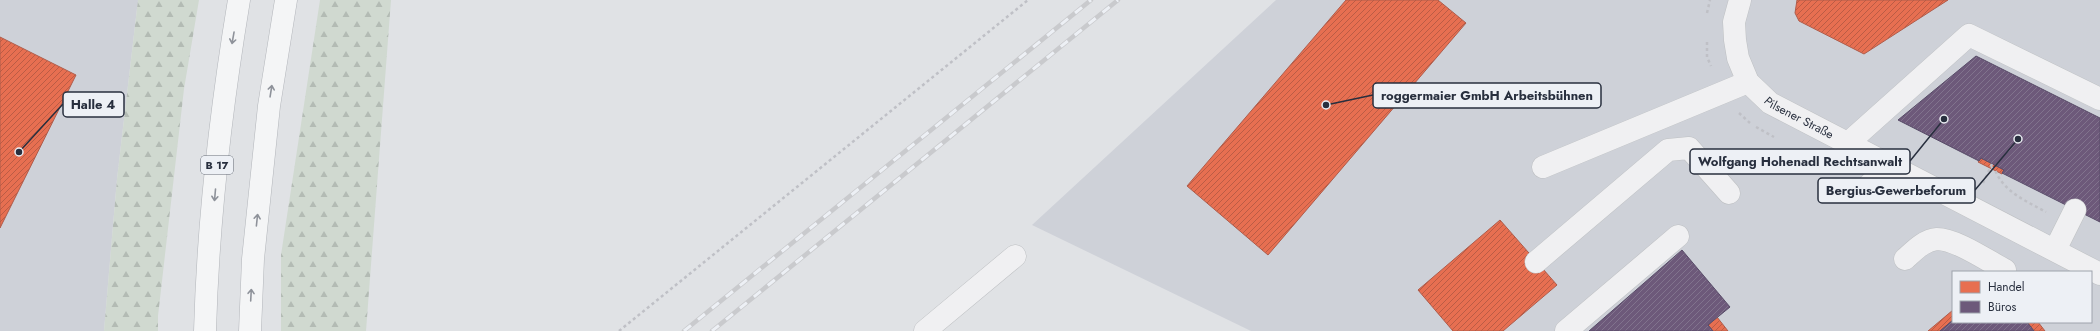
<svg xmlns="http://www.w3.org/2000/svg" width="2100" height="331" font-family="Jost,sans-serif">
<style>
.built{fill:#ced1d8;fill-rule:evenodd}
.forest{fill:url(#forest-firs)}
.shops{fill:url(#shops-hatch);stroke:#ae5c4b}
.offices{fill:url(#offices-hatch);stroke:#584c68}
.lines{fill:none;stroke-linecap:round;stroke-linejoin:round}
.minor-casing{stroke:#bec0c3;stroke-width:23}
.highway-casing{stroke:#b2b5ba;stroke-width:23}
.path{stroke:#bfc0c6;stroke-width:2.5;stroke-dasharray:3 3;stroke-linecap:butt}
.minor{stroke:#f0f0f2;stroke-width:22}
.highway{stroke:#f4f5f6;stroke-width:22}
.rail-casing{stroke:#c9cacd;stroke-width:4.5}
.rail{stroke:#edf0f5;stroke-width:3;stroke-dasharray:9;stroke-linecap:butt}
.oneway{stroke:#8e929a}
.labels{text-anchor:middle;stroke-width:4;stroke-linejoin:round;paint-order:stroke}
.shield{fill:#edf0f5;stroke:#636975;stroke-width:1}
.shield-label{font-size:11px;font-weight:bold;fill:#282f3e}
.street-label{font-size:12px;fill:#282f3e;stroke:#edf0f5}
.leader{fill:none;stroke:#282f3e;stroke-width:1.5}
.callout-dot{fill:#282f3e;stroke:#edf0f5;stroke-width:1.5}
.callout{fill:#edf0f5;stroke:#282f3e;stroke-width:1.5}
.callout-label{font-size:13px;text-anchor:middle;font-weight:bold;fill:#282f3e}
</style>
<defs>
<pattern id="forest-firs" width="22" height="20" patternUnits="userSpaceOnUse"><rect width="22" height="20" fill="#d0d9d0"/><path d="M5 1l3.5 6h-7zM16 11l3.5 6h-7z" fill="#b3bbb4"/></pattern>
<pattern id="shops-hatch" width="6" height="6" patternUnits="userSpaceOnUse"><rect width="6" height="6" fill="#e76f51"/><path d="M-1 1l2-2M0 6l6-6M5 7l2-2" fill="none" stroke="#bb5c45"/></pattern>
<pattern id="offices-hatch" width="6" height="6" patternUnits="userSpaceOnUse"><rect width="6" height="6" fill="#6d597a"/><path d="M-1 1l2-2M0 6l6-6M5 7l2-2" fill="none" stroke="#81738d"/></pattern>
</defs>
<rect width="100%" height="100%" fill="#e0e2e5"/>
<g class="built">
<polygon points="0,0 138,0 117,179 104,331 0,331"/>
<path d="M1276 0H2100V331H1251L1032 225ZM1953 272H2091V322H1953Z"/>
</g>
<g class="forest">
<polygon points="138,0 199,0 184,89 158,316 158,331 104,331 117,179"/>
<polygon points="320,0 391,0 366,331 281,331 281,255"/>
</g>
<g class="shops">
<polygon points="1346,0 1438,0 1466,23 1268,255 1187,186"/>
<polygon points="1797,0 1948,0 1864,54 1799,21 1795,13"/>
<polygon points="0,37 76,75 0,228"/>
<polygon points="1981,158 2004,170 2002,174 1978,162"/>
<polygon points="1500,220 1557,285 1503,331 1453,331 1418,290"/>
<polygon points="1953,310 1953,320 1940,331 1928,331"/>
<polygon points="1717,317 1728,331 1713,331 1708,325"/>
<polygon points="2027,322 2038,322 2045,331 2034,331"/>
</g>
<g class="offices">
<polygon points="1976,56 2100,118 2100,222 2002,173 2004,170 1981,158 1979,161 1898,120"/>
<polygon points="1682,250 1730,307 1708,325 1713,331 1589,331"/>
<polygon points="1953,320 1953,322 2027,322 2034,331 1940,331"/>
</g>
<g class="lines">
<g class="minor-casing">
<g id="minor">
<path id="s1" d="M1740 0 1734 22 1735 40 1738 58 1748 82 1770 103 2100 274"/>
<polyline points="1847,144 1969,35 2100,99"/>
<polyline points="1543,167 1748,82"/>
<polyline points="1869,185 1890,165"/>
<polyline points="2055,250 2075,210"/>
<path d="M1905 259C1914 251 1924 240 1937 239 1956 239 1988 261 2005 270"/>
<polyline points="1536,262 1668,150 1689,148 1729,193"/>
<polyline points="925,331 1015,256"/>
<polyline points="1566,331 1678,236"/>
</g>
</g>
<g class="highway-casing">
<g id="highway">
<path d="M205 331C208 220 221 109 239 0"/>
<polyline points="250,331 253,259 269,106 286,0"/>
</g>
</g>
<g class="path">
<polyline points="1707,13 1710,0"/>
<polyline points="1707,42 1707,57 1711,66"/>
<polyline points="1739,113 1750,123"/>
<polyline points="1756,127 1774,137"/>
<path d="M1991 167 1995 170C2004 192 2026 201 2046 212"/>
<polyline points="1983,183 1992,164"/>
<polyline points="619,331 1028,0"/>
</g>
<use href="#minor" class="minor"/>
<use href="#highway" class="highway"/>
<g class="rail-casing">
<g id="rail">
<polyline points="684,331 1091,0"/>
<polyline points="712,331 1118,0"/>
</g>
</g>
<use href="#rail" class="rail"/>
</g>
<defs><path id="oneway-shaft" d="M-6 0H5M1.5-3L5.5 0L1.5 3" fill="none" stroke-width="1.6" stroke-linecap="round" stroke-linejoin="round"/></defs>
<g class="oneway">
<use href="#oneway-shaft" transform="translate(233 38) rotate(100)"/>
<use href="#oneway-shaft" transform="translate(271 91) rotate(-81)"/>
<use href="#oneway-shaft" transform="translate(215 195) rotate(95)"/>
<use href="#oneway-shaft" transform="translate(257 220) rotate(-84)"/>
<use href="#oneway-shaft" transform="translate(251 295) rotate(-87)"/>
</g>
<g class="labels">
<rect class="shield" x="201" y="156" width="32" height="18" rx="3"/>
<g class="shield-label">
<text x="217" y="169">B 17</text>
</g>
<g class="street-label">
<text dy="4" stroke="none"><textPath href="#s1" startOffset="148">Pilsener Straße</textPath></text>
</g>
</g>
<path class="leader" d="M1326 105L1373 95M19 152L63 104M1944 119L1910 161M2018 139L1975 190"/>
<g class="callout-dot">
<circle cx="1326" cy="105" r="4"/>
<circle cx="19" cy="152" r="4"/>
<circle cx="1944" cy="119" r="4"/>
<circle cx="2018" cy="139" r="4"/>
</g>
<g class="callout">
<rect x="1373" y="83" width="228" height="25" rx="4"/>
<rect x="63" y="92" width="61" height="25" rx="4"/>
<rect x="1690" y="149" width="220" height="25" rx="4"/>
<rect x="1818" y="178" width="157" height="25" rx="4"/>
</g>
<g class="callout-label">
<text x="1487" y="100">roggermaier GmbH Arbeitsbühnen</text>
<text x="93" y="109">Halle 4</text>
<text x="1800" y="166">Wolfgang Hohenadl Rechtsanwalt</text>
<text x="1896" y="195">Bergius-Gewerbeforum</text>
</g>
<rect x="1952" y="271" width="140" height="52" fill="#edf0f5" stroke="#9ea3ac"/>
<rect x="1960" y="281" width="20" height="12" fill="#e76f51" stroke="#9ea3ac"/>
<text x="1988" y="291" font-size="12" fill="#282f3e">Handel</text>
<rect x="1960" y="301" width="20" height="12" fill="#6d597a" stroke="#9ea3ac"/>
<text x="1988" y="311" font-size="12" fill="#282f3e">Büros</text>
</svg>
